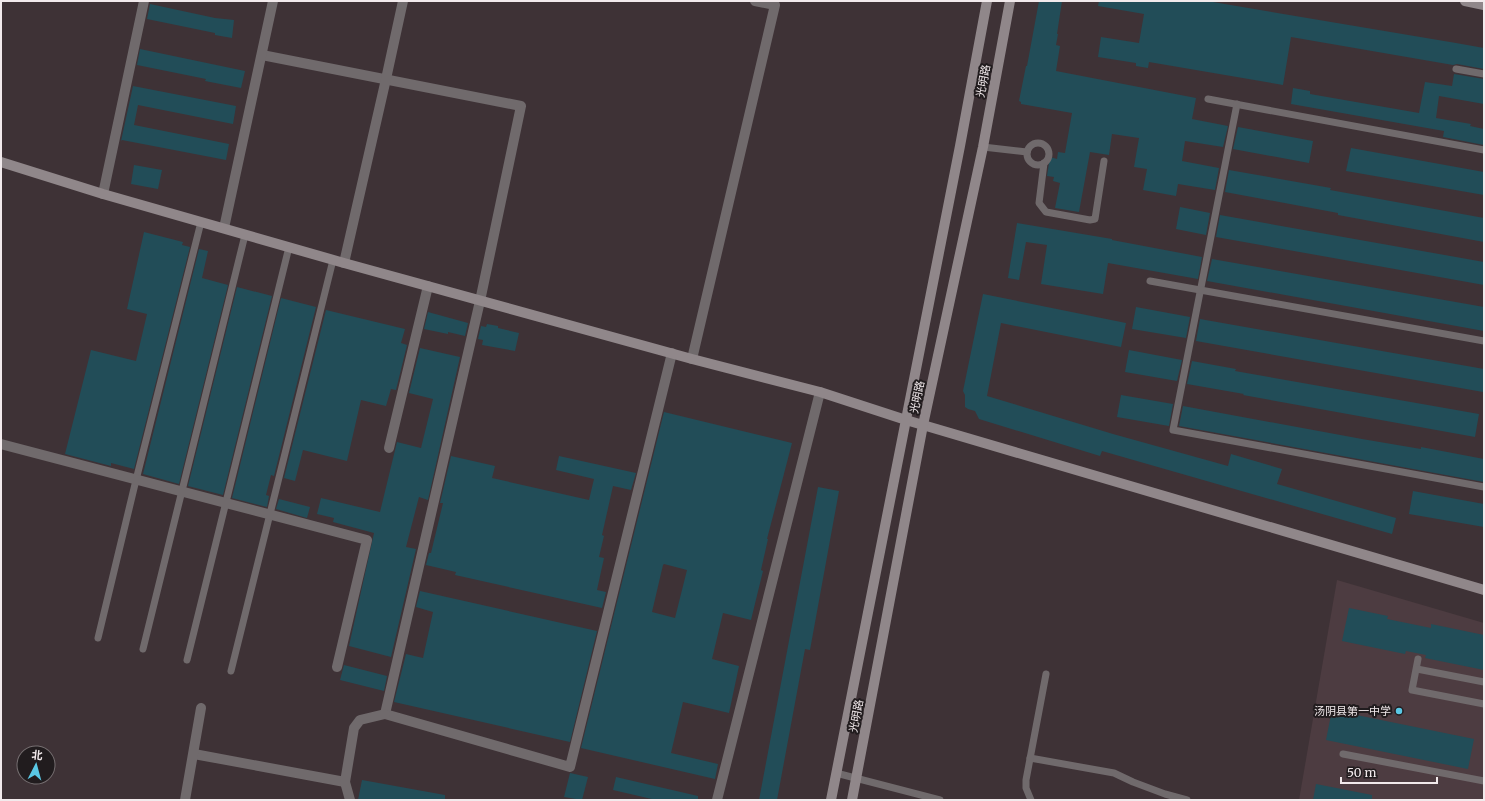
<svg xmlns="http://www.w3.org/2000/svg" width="1485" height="801" font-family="Merriweather,'Noto Sans SC',serif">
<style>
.built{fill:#4d3c41}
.building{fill:#224d58;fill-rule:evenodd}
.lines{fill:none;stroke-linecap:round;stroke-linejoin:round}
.lane{stroke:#706a6c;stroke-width:7}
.street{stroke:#706a6c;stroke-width:10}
.secondary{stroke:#90878a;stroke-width:10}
.poi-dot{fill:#5ac8e5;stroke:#211c1e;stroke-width:1.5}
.labels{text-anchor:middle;stroke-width:4;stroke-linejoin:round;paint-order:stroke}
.street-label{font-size:11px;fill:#f2eaec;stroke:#211c1e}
.poi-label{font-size:11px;fill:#f2eaec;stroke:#211c1e;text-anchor:end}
</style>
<rect width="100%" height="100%" fill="#3e3236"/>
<polygon class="built" points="1337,580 1484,623 1484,800 1299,800"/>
<g class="building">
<polygon points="1039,1 1062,1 1057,34 1058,34 1056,45 1060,46 1056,71 1196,98 1192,119 1228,126 1223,147 1185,141 1182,161 1219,168 1215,190 1178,184 1176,196 1143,190 1147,169 1134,167 1139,138 1112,134 1109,155 1090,152 1079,212 1055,208 1060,183 1053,181 1054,177 1047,176 1050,157 1057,159 1058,152 1065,153 1072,113 1021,104 1021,102 1019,101 1026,66 1027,66"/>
<polygon points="1099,1 1207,1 1456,43 1484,48 1484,69 1457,64 1453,65 1291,37 1283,85 1149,62 1148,68 1136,66 1136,63 1098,57 1101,37 1139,43 1144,14 1098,6"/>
<polygon points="150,4 215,18 234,20 232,38 215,35 215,33 147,19"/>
<polygon points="140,49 245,71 241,88 205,81 206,79 137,65"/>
<polygon points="1454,74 1484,79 1484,104 1439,96 1436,118 1471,124 1470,126 1484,129 1484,145 1443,137 1444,131 1291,104 1293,88 1310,91 1310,94 1419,113 1425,82 1452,86"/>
<polygon points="133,86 236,106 233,124 138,105 134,125 229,144 226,160 122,140 121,141"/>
<polygon points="1238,127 1313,141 1309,163 1233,149"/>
<polygon points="1351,148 1484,172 1484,195 1346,171"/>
<polygon points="134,165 162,170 158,189 131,184"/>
<polygon points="1229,170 1331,188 1330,190 1484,218 1484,242 1338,215 1338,213 1225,192"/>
<polygon points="1180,207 1210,213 1206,235 1176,229"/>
<polygon points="1220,215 1484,262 1484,285 1216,237"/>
<polygon points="1017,223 1112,239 1112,240 1202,257 1198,279 1108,263 1103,294 1041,284 1047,245 1026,242 1019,280 1008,278"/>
<polygon points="144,232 183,242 182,245 190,247 134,469 111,463 111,466 65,454 91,350 136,361 147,314 127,309"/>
<polygon points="199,249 208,251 202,278 228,285 179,484 143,474"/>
<polygon points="1212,259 1484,307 1484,331 1207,281"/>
<polygon points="237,287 272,296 223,495 188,486"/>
<polygon points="983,294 1126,323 1121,347 1001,323 987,396 1113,434 1228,466 1231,454 1282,469 1277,484 1396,518 1392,534 1102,451 1100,456 979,419 975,411 968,409 965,407 965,395 963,391"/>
<polygon points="281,298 316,307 274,476 271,475 266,495 269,496 267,507 232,498"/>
<polygon points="1136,307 1190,317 1186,338 1132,329"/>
<polygon points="326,310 405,329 401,343 407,345 396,390 391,389 386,406 361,400 347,461 303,450 295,481 284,478"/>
<polygon points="428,312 468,323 465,336 448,332 448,334 424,329"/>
<polygon points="1200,319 1484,369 1483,392 1196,341"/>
<polygon points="487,324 498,326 498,328 519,333 515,351 482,345 483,340 478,339 481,326 486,327"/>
<polygon points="420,348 460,357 428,500 419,497 406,547 416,549 391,657 349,646 374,533 333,522 334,518 317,514 321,498 380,512 397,442 421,448 433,399 409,393"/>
<polygon points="1129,350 1182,360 1177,381 1125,372"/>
<polygon points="1192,361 1236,369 1235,371 1479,414 1475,437 1243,395 1244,394 1187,384"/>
<polygon points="1121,395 1173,404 1169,426 1117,417"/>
<polygon points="1183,406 1362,439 1421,449 1421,447 1484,459 1484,482 1179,426"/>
<path d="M664 412 792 443 767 539H768L761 570 763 571 751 620 723 613 712 659 739 666 729 713 683 702 671 753 718 764 715 779 581 748ZM664 564 687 570 675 618 652 612 663 565Z"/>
<polygon points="451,456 495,466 492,478 589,500 594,479 556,470 559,456 636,473 631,490 613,486 602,535 604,536 599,557 604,558 597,590 606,592 602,608 455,575 456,572 426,565 429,553 431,553 443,503 440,503"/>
<polygon points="818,487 839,491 810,650 805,649 777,800 759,800"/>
<polygon points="1413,491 1484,504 1484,527 1409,514"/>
<polygon points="279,499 310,507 307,518 276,509"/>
<polygon points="420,591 597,631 570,742 394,702 406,654 423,658 433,612 416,607"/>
<polygon points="1349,608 1388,616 1387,619 1431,628 1431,624 1484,635 1484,670 1425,658 1426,655 1406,651 1405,654 1342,641"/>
<polygon points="344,665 387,676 384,691 340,680"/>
<polygon points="1332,710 1474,739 1468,769 1326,740"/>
<polygon points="570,773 588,777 582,800 564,797"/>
<polygon points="616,777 698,796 698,800 656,800 613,790"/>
<polygon points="362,780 445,795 445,800 358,800"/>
<polygon points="1316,784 1372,795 1372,800 1313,800"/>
</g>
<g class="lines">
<g class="lane">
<polyline points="1456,69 1484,74"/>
<polyline points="1208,99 1484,150"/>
<polyline points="1237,104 1173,430 1484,487"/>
<circle cx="1038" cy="154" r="11"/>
<polyline points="983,147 1027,152"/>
<polyline points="1044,163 1039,203 1046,212 1090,220 1095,219 1104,161"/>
<polyline points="1150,281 1484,341"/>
<polyline points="98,638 136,480 201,222"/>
<polyline points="143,649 245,235"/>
<polyline points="1418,659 1412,690 1484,704"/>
<polyline points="187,660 289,247"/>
<polyline points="1417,669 1484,682"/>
<polyline points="231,671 333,260"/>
<polyline points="1343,754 1484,781"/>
<polyline points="1030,758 1114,773 1133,782 1165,794 1187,800"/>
<polyline points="836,773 940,800"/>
<polyline points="1031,800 1026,788 1026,780 1046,674"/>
</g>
<g class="street">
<polyline points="262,55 521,106 480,301 385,714 570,767 672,353"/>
<polyline points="103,194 144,1"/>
<polyline points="224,228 273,1"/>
<polyline points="344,263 386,79 403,1"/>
<polyline points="692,359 775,5 755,1"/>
<polyline points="1,444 367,540 337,667"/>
<polyline points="389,448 428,286"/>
<polyline points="194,754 345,782"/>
<polyline points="185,800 201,708"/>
<polyline points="350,800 345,782 354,728 360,720 385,714"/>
<polyline points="717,800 820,392"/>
</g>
<g class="secondary">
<polyline points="1465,1 1484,5"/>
<polyline points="1,162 103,194 344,263 692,359 820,392 906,420 1484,590"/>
<polyline points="831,800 960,146 987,1"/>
<polyline points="852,800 923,425 983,147 1010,1"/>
</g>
</g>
<circle class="poi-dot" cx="1399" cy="711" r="4"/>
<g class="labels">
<g class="street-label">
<text transform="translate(983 81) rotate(-79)" y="4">光明路</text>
<text transform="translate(917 397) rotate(-78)" y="4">光明路</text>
<text transform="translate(856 716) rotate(-79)" y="4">光明路</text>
</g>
<g class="poi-label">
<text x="1391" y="715">汤阴县第一中学</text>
</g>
</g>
<rect width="1485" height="801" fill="none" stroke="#f2eaec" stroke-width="4"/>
<g transform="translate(36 765) rotate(6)"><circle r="19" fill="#211c1e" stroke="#756e70"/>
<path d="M0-3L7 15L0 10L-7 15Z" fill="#5ac8e5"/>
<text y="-6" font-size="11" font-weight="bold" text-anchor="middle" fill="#f2eaec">北</text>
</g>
<path d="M1341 777v6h96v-6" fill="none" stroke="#f2eaec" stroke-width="2"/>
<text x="1347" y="777" font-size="12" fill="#f2eaec" stroke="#211c1e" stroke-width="3" paint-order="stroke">50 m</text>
</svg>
